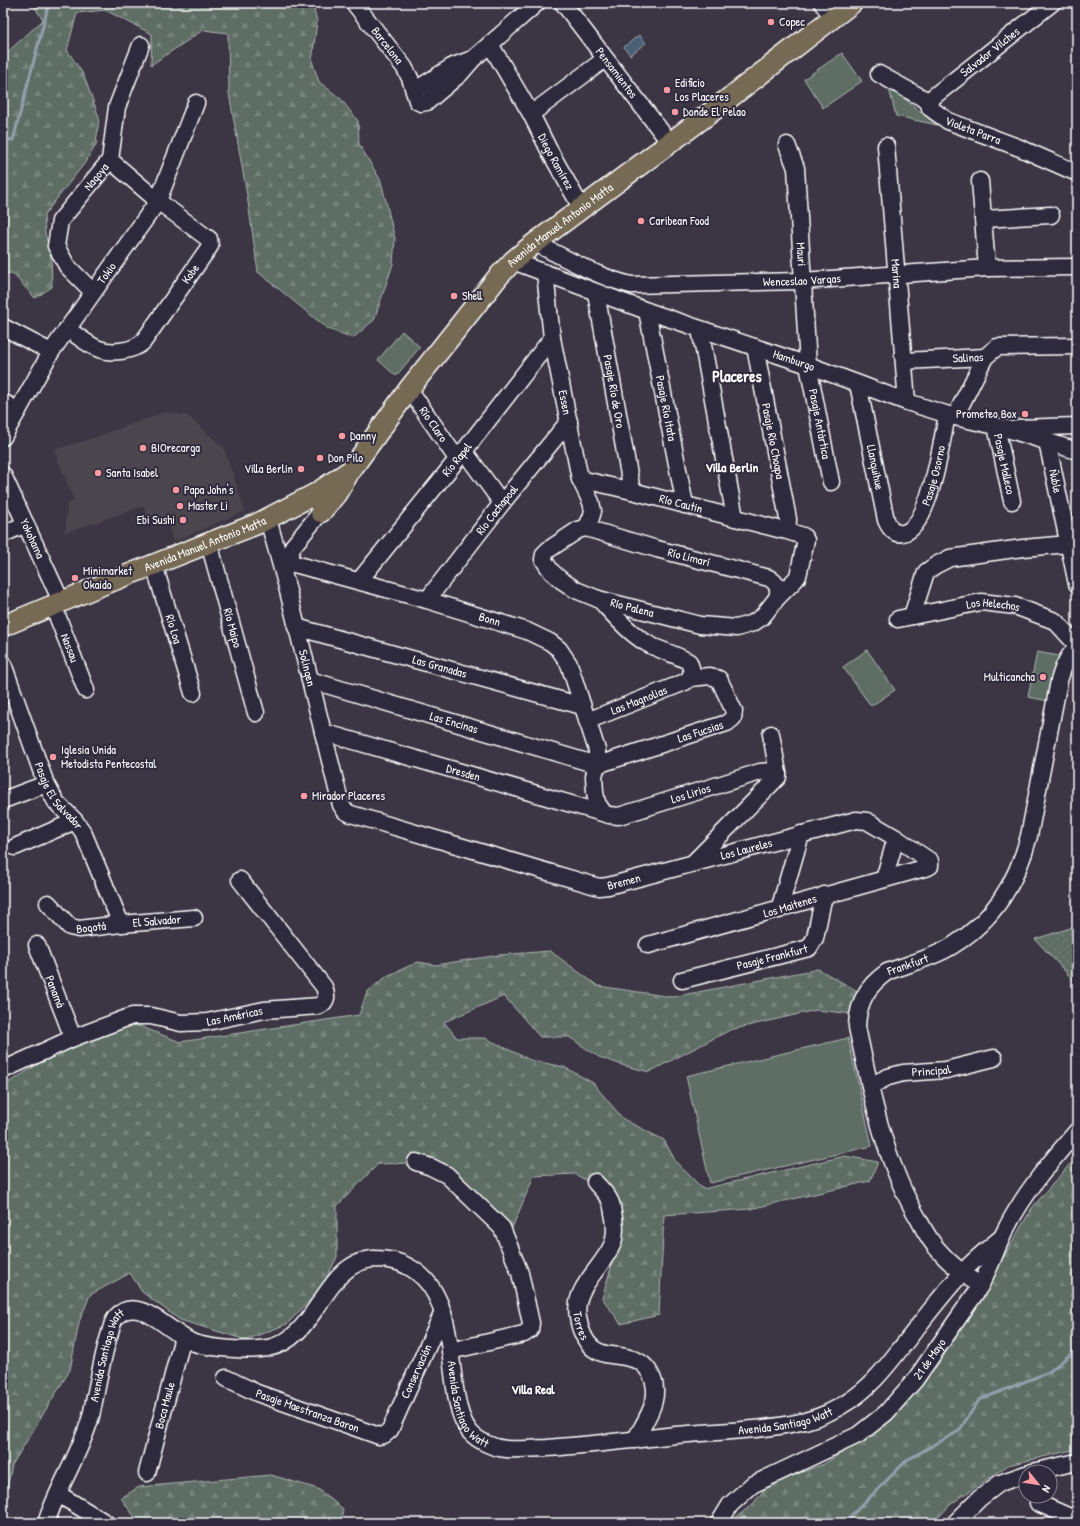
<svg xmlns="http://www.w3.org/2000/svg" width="1080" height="1526" font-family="'Patrick Hand',sans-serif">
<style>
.built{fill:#4c444d}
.grass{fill:url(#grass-dots);stroke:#aeb6b2}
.forest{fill:url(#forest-firs);stroke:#aeb6b2}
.park{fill:#5e6e65;stroke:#aeb6b2}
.water{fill:#4b5f76;stroke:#939fad}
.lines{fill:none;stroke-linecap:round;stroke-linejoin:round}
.stream{stroke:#939fad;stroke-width:3}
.minor-casing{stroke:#fff;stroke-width:19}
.major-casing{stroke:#fff;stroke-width:23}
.minor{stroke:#2f2a3d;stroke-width:16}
.major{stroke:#776a54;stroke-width:20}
.poi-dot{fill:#ff9aa2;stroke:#2f2a3d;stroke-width:1.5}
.labels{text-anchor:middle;stroke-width:4;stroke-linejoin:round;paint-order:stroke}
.poi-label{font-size:12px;fill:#fff;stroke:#2f2a3d;text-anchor:start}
.street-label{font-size:12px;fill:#fff;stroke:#2f2a3d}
.neighbourhood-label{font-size:13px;font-weight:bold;fill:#fff;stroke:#2f2a3d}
.district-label{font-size:16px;font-weight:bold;fill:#fff;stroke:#2f2a3d}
</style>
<defs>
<pattern id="grass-dots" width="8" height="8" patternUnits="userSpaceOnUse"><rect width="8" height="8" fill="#5e6e65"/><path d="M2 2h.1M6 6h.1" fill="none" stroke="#76847c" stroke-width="1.8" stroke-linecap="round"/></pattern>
<pattern id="forest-firs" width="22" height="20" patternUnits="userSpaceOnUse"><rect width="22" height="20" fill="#5e6e65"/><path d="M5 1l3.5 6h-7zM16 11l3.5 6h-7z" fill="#76847c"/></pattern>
</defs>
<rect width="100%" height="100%" fill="#3c3644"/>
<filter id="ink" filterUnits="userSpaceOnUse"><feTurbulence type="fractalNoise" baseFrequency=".025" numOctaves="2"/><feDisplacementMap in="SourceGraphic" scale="8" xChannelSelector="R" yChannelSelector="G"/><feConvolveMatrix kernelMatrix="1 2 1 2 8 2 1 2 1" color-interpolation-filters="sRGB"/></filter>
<g filter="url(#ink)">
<polygon class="built" points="165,412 188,416 224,448 245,511 173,542 166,516 148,521 144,506 65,533 67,504 74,500 54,450 90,439"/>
<polygon class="grass" points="1077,926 1077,984 1035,939"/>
<g class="forest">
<polygon points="32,3 312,3 317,21 312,61 319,82 340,98 358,121 359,144 381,181 395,239 393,264 374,320 353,338 328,329 258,272 247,195 229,93 228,33 203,30 151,65 152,34 105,10 77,13 67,50 83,74 99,117 96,145 84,164 44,215 45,233 51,255 52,287 35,298 12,273 3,274 3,56 43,20"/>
<polygon points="550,951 598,986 672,997 818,969 863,994 853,1014 816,1010 730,1030 649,1072 622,1065 599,1057 569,1037 540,1037 504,996 444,1022 457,1038 485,1038 530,1060 564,1067 593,1083 623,1119 664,1140 676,1162 703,1189 845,1156 878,1162 870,1181 750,1209 664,1215 659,1315 621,1324 602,1298 619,1241 604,1191 575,1174 534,1176 512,1228 451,1174 415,1163 378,1164 337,1206 337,1257 321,1289 287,1324 246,1340 180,1320 142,1292 130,1273 90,1295 79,1322 70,1370 12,1465 3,1508 3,1086 64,1048 132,1023 180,1042 359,1015 367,992 387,976 418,962 436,965 499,955"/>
<polygon points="1070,1164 1077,1165 1077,1449 1008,1465 951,1504 933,1523 734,1523 735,1518 752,1505 768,1485 824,1464 879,1429 939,1363 993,1275 1032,1208"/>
<polygon points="271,1475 318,1489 343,1509 341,1523 139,1523 121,1498 139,1487"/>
</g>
<g class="park">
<polygon points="842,53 862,81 823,108 804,79"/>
<polygon points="888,85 937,125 896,116"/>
<polygon points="402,331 420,347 396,376 378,360"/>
<polygon points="867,650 895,690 871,706 843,667"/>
<polygon points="1037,652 1059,656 1049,701 1028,697"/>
<polygon points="848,1038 872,1146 710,1183 686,1076"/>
</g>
<polygon class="water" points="639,35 646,43 630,55 624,47"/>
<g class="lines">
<g class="stream">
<polyline points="3,139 13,140 49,3"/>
<polyline points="844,1523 907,1460 959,1431 979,1400 1049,1372 1077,1349"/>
</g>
<g class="minor-casing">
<g id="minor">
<path id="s1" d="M354 3 404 67 410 78 417 101 421 103 427 102 460 74 473 59 537 3"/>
<path id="s2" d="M563 3 670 143"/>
<polyline points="822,3 833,17"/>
<path id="s3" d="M490 44 531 114 549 150 582 209"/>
<path id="s4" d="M879 74 928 101 930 108 948 121 1020 148 1077 173"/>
<polyline points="414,91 453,66 470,60"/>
<path id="s5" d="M928 101 1052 3"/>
<polyline points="531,114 605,59"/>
<path id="s6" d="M787 145 796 168 808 365 831 482"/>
<path id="s7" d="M886 146 907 402"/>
<polyline points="980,181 987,268"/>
<polyline points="983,219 1051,215"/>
<path id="s8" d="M535 243C566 258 597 277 631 285L802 281 987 268 1077 267"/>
<path id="s9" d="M513 261 647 311 808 365 907 402 955 417 1004 428 1077 451"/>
<path id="s10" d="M545 273 552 338 580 479 591 502 593 511 591 518 586 528"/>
<path id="s11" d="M93 292 67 266 56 246 60 221 110 160 117 107 141 45"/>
<path id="s12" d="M596 293 632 491"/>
<path id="s13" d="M647 311 685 505"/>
<polyline points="3,327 51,352"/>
<path id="s14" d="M67 329C77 335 88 345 99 349 112 354 133 351 143 342L210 246 209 239 206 237 158 201 110 160"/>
<polyline points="700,329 735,518"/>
<path id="s15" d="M904 361 985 357 997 347 1077 346"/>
<path id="s16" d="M858 384 886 520C889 527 894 535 903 533 930 528 942 439 947 415"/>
<path id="s17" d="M409 389 457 459"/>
<polyline points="3,402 18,411"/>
<polyline points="955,417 985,357"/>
<path id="s18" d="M996 426 1012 501"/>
<polyline points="1018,428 1077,426"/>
<path id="s19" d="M3 437 51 352 158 201 196 103"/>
<path id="s20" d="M1047 441 1077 584"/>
<polyline points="464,451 502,503"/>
<path id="s21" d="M3 475 61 601"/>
<path id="s22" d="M580 479 632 491 782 530C788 530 788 524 788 519L755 347"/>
<path id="s23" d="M268 519 287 587 341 805 345 811 351 814 599 887 608 886 856 820 867 821 896 838 930 861V866L928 867 648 945"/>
<path id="s24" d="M586 528 578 530 548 550 544 554 543 559 551 571 561 580 576 590 598 599 700 625 737 628 753 623 762 617 777 598 795 580 798 576 806 540 803 536 784 530"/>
<path id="s25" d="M586 528 657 549 769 578C777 583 780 588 777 598"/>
<polyline points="3,534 26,524"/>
<path id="s26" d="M209 543 256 713"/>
<path id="s27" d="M280 560 427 600 527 631 550 642 559 649 569 664 597 750V765L594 776 595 792 597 803 604 813"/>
<path id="s28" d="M154 565 193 693"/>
<polyline points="284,571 293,546 321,512 317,500"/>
<path id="s29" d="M359 581 464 451 552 338"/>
<path d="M599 599C615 616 631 636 652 646 665 652 678 655 689 662L692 671 690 678"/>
<path id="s30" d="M427 600 502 503 569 421"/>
<path id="s31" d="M53 605 86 690"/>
<polyline points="912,616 926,572 936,565 950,558 1023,548 1069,544"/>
<path id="s32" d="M898 619 981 602 1015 606 1055 621 1077 645"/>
<path id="s33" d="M296 627 582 706"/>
<path id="s34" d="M3 664 46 784 56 802 75 821 83 832 121 924"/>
<path id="s35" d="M310 680 597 765 727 723 733 718 734 711 719 679 710 676 690 678"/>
<path id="s36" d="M587 721 685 682 690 678"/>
<path id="s37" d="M323 732 609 815 619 816 760 772 772 771 778 773"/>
<polyline points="3,800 46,784"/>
<polyline points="15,847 75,821"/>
<polyline points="693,863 778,777 778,773 771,734"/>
<polyline points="884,879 896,838"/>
<path id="s38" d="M48 903 70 927 79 929 121 924 194 918"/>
<polyline points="779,910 801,834"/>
<path id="s39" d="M37 945 73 1038"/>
<path id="s40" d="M682 980 809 948 815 938 824 895"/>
<path id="s41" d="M3 1070 73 1038 132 1016H151L181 1023 207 1022 264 1010 319 1006C328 1001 327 996 324 987L240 880"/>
<path id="s42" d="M870 1086 888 1077 903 1073 946 1070 994 1058"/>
<polyline points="416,1162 431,1167 447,1175 502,1228 520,1273 531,1323 530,1330 524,1334 450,1351"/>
<path id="s43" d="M595 1182C600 1188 607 1194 610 1201 612 1204 612 1209 613 1213 615 1221 616 1234 613 1243 603 1268 572 1288 578 1317 579 1327 585 1343 594 1349 604 1357 617 1354 629 1358 639 1360 645 1364 650 1373 664 1397 646 1419 635 1440"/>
<path id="s44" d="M980 1286C967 1276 952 1266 941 1253 932 1244 925 1232 919 1220 884 1161 871 1093 857 1027 858 1002 867 986 887 972 908 964 933 958 952 946 993 921 1017 882 1029 836L1059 681C1063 667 1067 657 1077 647"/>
<path id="s45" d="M226 1378 257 1393 379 1436 384 1435 390 1430 443 1312"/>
<polyline points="1032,1472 1077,1462"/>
<path id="s46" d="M147 1473 183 1337"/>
<polyline points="58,1494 106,1523"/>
<polyline points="1038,1503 1077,1520"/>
<path id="s47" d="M46 1523C58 1486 81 1453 91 1416 97 1389 101 1362 109 1336 111 1330 112 1322 116 1317 139 1292 173 1336 194 1343 213 1349 249 1351 268 1348 319 1338 323 1262 374 1259 385 1259 397 1260 407 1266 452 1288 448 1351 456 1394 458 1407 461 1421 470 1432 478 1441 493 1448 506 1449 519 1450 534 1448 547 1448 590 1445 633 1440 676 1435 719 1431 763 1431 805 1421 820 1417 836 1410 849 1401 868 1389 883 1371 897 1353 918 1327 938 1299 961 1274 973 1260 988 1249 1002 1237"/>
<path id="s48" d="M719 1523 730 1505 752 1485 858 1435 886 1413 915 1380 975 1294C989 1274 995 1249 1007 1227 1025 1192 1051 1161 1077 1131"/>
<polyline points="955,1523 980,1498 1000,1483 1026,1474"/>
</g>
</g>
<g class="major-casing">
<g id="major">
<polyline points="321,512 336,494 347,476"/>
<path id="s49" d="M3 626 102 585 257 524 315 494 351 470 409 389 498 277 513 261 535 243 710 113 852 3"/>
</g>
</g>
<use href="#minor" class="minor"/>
<use href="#major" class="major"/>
</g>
</g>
<g class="poi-dot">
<circle cx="771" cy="22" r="4"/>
<circle cx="667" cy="90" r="4"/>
<circle cx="675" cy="112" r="4"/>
<circle cx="641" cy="221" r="4"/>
<circle cx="454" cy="296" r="4"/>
<circle cx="1025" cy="414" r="4"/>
<circle cx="342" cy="436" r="4"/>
<circle cx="143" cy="448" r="4"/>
<circle cx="320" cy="458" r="4"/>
<circle cx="301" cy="469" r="4"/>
<circle cx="98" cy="473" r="4"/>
<circle cx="176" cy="490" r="4"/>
<circle cx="180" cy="506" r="4"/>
<circle cx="183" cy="520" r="4"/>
<circle cx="75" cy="578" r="4"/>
<circle cx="1043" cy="677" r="4"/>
<circle cx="53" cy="757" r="4"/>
<circle cx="304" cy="796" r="4"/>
</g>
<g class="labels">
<g class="poi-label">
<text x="779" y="26">Copec</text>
<text x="675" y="87">Edificio<tspan x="675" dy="14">Los Placeres</tspan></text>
<text x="683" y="116">Donde El Pelao</text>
<text x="649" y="225">Caribean Food</text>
<text x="462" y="300">Shell</text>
<text x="1017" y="418" text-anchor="end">Prometeo Box</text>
<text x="350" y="440">Danny</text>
<text x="151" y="452">BIOrecarga</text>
<text x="328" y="462">Don Pilo</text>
<text x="293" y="473" text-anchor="end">Villa Berlín</text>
<text x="106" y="477">Santa Isabel</text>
<text x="184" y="494">Papa John's</text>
<text x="188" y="510">Master Li</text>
<text x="175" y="524" text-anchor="end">Ebi Sushi</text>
<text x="83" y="575">Minimarket<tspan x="83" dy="14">Okaido</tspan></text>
<text x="1035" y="681" text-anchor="end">Multicancha</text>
<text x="61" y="754">Iglesia Unida<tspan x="61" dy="14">Metodista Pentecostal</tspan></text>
<text x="312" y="800">Mirador Placeres</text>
</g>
<g class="street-label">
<text dy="4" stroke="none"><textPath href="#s1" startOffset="54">Barcelona</textPath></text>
<text dy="4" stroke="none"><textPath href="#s5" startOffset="79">Salvador Vilches</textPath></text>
<text dy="4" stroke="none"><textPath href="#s2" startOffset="88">Pensamientos</textPath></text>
<text dy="4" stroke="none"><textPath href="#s4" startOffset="112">Violeta Parra</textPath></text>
<text dy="4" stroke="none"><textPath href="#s3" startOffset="135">Diego Ramírez</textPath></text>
<text dy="4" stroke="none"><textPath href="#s11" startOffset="142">Nagoya</textPath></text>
<text dy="4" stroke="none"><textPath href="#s49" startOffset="706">Avenida Manuel Antonio Matta</textPath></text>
<text dy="4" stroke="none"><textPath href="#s6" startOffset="111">Mauri</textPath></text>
<text dy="4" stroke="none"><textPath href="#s19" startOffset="194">Tokio</textPath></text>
<text dy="4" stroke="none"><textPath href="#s14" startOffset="167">Kobe</textPath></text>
<text dy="4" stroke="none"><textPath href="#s7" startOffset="128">Marina</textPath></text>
<text dy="4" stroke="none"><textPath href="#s8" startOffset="276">Wenceslao Vargas</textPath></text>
<text dy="4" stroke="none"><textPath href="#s15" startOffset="64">Salinas</textPath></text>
<text dy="4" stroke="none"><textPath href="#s9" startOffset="298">Hamburgo</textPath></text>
<text dy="4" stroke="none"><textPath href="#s12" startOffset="100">Pasaje Río de Oro</textPath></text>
<text dy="4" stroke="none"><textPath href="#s10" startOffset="131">Essen</textPath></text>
<text dy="4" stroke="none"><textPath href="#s13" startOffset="99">Pasaje Río Itata</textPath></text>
<text dy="4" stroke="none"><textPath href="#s17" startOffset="43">Río Claro</textPath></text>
<text dy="4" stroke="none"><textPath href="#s6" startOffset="282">Pasaje Antártica</textPath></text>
<text transform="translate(773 441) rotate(79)" y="4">Pasaje Río Choapa</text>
<text dy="4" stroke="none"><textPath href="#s29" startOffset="156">Río Rapel</textPath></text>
<text dy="4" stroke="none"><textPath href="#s18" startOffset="39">Pasaje Malleco</textPath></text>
<text dy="4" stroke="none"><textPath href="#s16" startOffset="85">Llanquihue</textPath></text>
<text dy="4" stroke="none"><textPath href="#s16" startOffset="230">Pasaje Osorno</textPath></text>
<text dy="4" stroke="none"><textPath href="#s20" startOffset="41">Ñuble</textPath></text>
<text dy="4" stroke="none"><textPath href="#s22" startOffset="104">Río Cautin</textPath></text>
<text dy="4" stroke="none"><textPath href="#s30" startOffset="114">Río Cachapoal</textPath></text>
<text dy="4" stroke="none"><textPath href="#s21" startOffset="70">Yokohama</textPath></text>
<text dy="4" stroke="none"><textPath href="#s49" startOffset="218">Avenida Manuel Antonio Matta</textPath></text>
<text dy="4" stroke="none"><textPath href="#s25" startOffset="107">Río Limarí</textPath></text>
<text dy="4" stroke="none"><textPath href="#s24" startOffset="160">Río Palena</textPath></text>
<text dy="4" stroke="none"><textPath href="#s32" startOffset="97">Los Helechos</textPath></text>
<text dy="4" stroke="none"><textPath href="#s27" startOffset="218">Bonn</textPath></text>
<text dy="4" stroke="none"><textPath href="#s26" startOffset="88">Río Maipo</textPath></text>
<text dy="4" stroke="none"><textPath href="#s28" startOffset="67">Río Loa</textPath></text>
<text dy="4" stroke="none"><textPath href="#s31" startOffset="46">Nassau</textPath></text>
<text dy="4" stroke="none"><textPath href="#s33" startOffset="149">Las Granadas</textPath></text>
<text dy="4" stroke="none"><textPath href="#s23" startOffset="154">Solingen</textPath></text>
<text dy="4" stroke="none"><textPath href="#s36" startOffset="56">Las Magnolias</textPath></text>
<text dy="4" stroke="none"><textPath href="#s35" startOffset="150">Las Encinas</textPath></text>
<text dy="4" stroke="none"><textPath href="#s35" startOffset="408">Las Fucsias</textPath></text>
<text dy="4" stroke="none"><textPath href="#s37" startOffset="146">Dresden</textPath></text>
<text dy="4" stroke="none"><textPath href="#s37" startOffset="383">Los Lirios</textPath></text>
<text dy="4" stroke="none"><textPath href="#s34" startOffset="144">Pasaje El Salvador</textPath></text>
<text dy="4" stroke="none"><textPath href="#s23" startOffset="720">Los Laureles</textPath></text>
<text dy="4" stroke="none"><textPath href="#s23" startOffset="593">Bremen</textPath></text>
<text transform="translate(790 906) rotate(-17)" y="4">Los Maitenes</text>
<text dy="4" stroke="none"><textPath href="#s38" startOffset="120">El Salvador</textPath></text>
<text dy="4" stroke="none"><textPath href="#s38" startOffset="54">Bogotá</textPath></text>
<text dy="4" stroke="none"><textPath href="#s40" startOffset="93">Pasaje Frankfurt</textPath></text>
<text dy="4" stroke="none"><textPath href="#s44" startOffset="382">Frankfurt</textPath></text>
<text dy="4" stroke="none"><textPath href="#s39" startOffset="50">Panamá</textPath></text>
<text dy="4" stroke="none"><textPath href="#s41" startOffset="244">Las Américas</textPath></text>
<text dy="4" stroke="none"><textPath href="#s42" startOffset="64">Principal</textPath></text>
<text dy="4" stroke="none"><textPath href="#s43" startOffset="160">Torres</textPath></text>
<text dy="4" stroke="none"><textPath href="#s47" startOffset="179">Avenida Santiago Watt</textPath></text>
<text dy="4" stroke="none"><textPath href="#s48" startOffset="273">21 de Mayo</textPath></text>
<text dy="4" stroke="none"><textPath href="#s45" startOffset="241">Conservación</textPath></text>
<text dy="4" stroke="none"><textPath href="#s47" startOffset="718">Avenida Santiago Watt</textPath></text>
<text dy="4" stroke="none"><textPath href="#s46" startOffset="70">Boca Maule</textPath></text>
<text dy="4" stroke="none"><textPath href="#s45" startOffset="88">Pasaje Maestranza Baron</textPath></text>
<text dy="4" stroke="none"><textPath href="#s47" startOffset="1066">Avenida Santiago Watt</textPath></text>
</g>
<g class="neighbourhood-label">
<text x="732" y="472">Villa Berlín</text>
<text x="533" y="1394">Villa Real</text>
</g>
<g class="district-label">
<text x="737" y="382">Placeres</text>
</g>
</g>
<rect width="1080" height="1526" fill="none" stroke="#2f2a3d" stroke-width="16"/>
<rect x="8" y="8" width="1064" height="1510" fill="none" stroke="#fff" stroke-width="1.5" filter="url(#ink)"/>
<g transform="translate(1038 1484) rotate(120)"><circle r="19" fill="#2f2a3d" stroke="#827f8b"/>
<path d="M0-3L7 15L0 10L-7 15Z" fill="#ff9aa2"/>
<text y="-6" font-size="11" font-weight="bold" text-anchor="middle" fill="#ffffff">N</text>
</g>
</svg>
